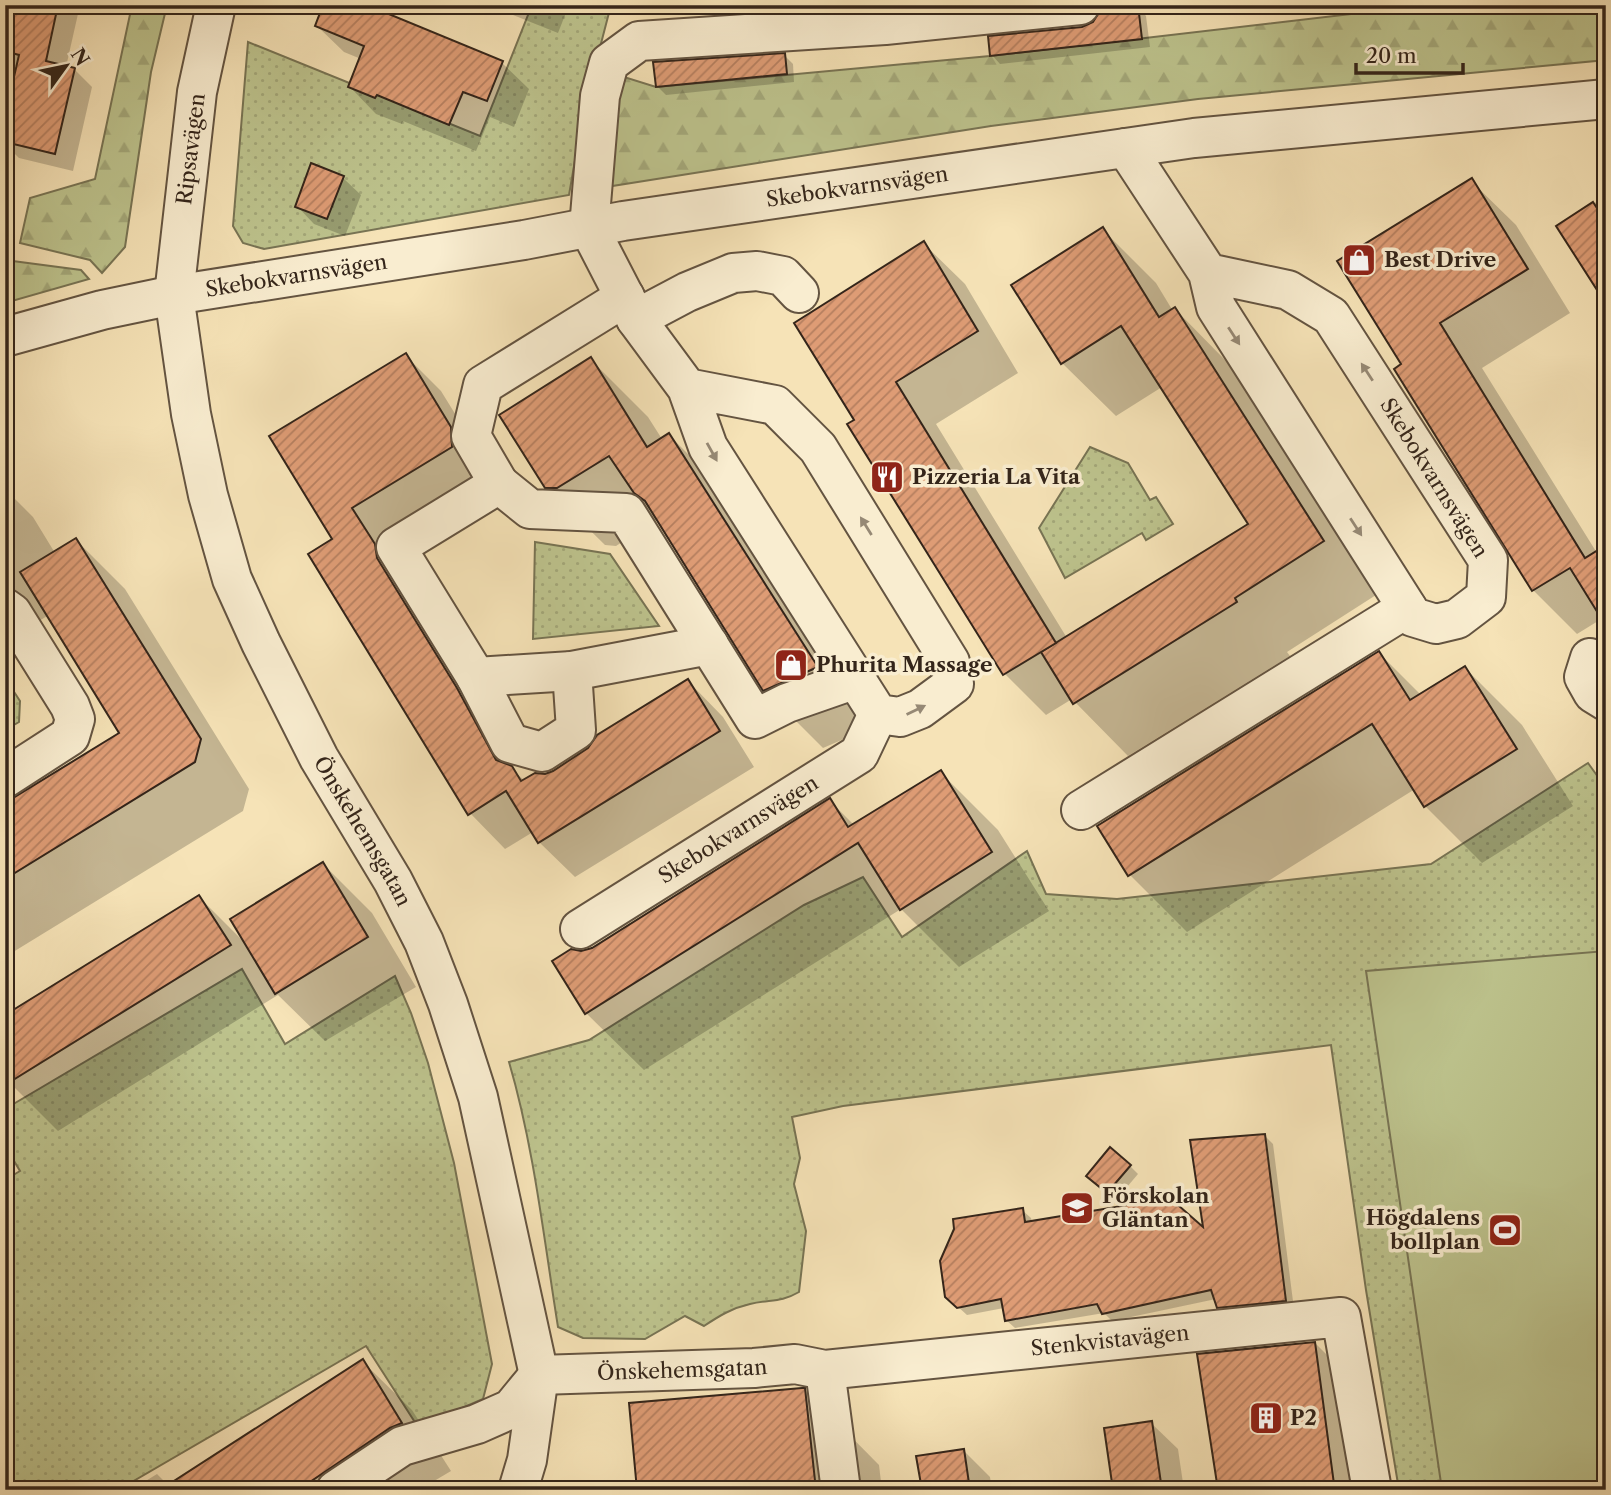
<svg xmlns="http://www.w3.org/2000/svg" width="1611" height="1495" font-family="'Libre Caslon Text',serif">
<style>
.green{fill:url(#green-dots);stroke:#787454;stroke-width:2}
.forest{fill:url(#forest-firs);stroke:#787454;stroke-width:2}
.pitch{fill:#bdc38d;stroke:#787454;stroke-width:2}
.shadow{fill:#0003}
.building{fill:url(#building-hatch);stroke:#34251a;stroke-width:2}
.lines{fill:none;stroke-linecap:round;stroke-linejoin:round}
.minor-casing{stroke:#645441;stroke-width:42}
.minor{stroke:#f9edd0;stroke-width:38}
.oneway{fill:#968975}
.labels{text-anchor:middle;stroke-width:7;stroke-linejoin:round;paint-order:stroke}
.street-label{font-size:21px;fill:#34251a;stroke:#f9edd0}
.poi-label{font-size:21px;font-weight:bold;fill:#34251a;stroke:#f9edd0;text-anchor:start}
</style>
<defs>
<pattern id="green-dots" width="8" height="8" patternUnits="userSpaceOnUse" patternTransform="scale(1.75)"><rect width="8" height="8" fill="#bdc38d"/><path d="M2 2h.1M6 6h.1" fill="none" stroke="#a3a779" stroke-width="1.8" stroke-linecap="round"/></pattern>
<pattern id="forest-firs" width="22" height="20" patternUnits="userSpaceOnUse" patternTransform="scale(1.75)"><rect width="22" height="20" fill="#bdc38d"/><path d="M5 1l3.5 6h-7zM16 11l3.5 6h-7z" fill="#a3a779"/></pattern>
<pattern id="building-hatch" width="6" height="6" patternUnits="userSpaceOnUse" patternTransform="scale(1.75)"><rect width="6" height="6" fill="#de9c75"/><path d="M-1 1l2-2M0 6l6-6M5 7l2-2" fill="none" stroke="#b57f5f"/></pattern>
</defs>
<rect width="100%" height="100%" fill="#f6e3b7"/>
<filter id="stains"><feTurbulence type="fractalNoise" baseFrequency=".00286" numOctaves="4"/><feColorMatrix values="0 0 0 0 .2 0 0 0 0 .09 0 0 0 0 .02 0 0 0 .5 -.17"/></filter>
<radialGradient id="worn" r=".72"><stop offset=".6" stop-color="#630" stop-opacity="0"/><stop offset="1" stop-color="#630" stop-opacity=".3"/></radialGradient>
<g class="green">
<polygon points="532,5 611,5 584,109 569,195 264,249 243,243 233,226 248,42 480,136"/>
<polygon points="1090,447 1128,463 1150,500 1156,497 1173,524 1146,540 1142,533 1065,578 1039,528"/>
<polygon points="535,542 610,554 659,626 533,639"/>
<polygon points="5,678 20,701 19,722 5,730"/>
<path d="M1588 763 1606 788V1490H1399L1366 1290 1331 1045 843 1106 792 1117 800 1158 794 1184 806 1231 799 1292C780 1303 771 1299 750 1304 732 1308 719 1316 704 1326L685 1316 645 1339 583 1338 558 1327C544 1240 534 1147 509 1062L589 1040 804 905 863 877 902 937 1027 851 1046 894 1117 899 1431 864Z"/>
<polygon points="242,969 285,1044 395,976 411,1013 428,1063 454,1163 492,1364 483,1399 418,1427 366,1346 118,1490 5,1490 5,1180 20,1171 5,1146 5,1109"/>
</g>
<g class="forest">
<polygon points="132,5 167,5 151,72 125,247 102,273 90,260 20,243 30,198 95,179"/>
<polygon points="1428,5 1606,5 1606,60 1198,99 991,126 606,187 621,76 656,87 990,56"/>
<polygon points="5,260 81,270 89,279 5,303"/>
</g>
<polygon class="pitch" points="1606,951 1606,1490 1442,1490 1366,971"/>
<g class="shadow">
<polygon points="5,5 80,5 66,67 74,69 92,87 73,171 19,158 5,144 5,124 18,67 5,63"/>
<polygon points="362,5 502,63 529,89 514,127 490,117 476,151 403,121 402,124 376,114 350,87 361,59 344,52 317,26"/>
<polygon points="488,5 569,5 558,33"/>
<polygon points="781,5 998,5 798,25 782,9"/>
<polygon points="1446,5 1516,5 1452,11"/>
<polygon points="1138,7 1146,16 1150,47 1000,64 992,55 1083,28"/>
<polygon points="784,55 793,64 794,82 666,95 657,86"/>
<polygon points="343,178 361,195 345,236 314,224 297,206"/>
<polygon points="1471,181 1516,225 1570,313 1482,368 1597,553 1603,618 1577,634 1533,590 1404,365"/>
<polygon points="1606,196 1606,301 1558,226"/>
<polygon points="1102,229 1156,283 1173,311 1175,309 1228,363 1376,595 1287,652 1290,656 1128,756 1072,699 1046,715 1005,674 850,424 857,420 923,243 965,284 1018,373 936,424 1067,638 1250,525 1162,387 1116,416 1062,363"/>
<polygon points="405,355 441,391 486,464 487,483 386,544 492,725 517,774 525,781 555,772 688,681 723,717 754,767 575,877 539,842 533,832 505,849 470,813 334,540"/>
<polygon points="590,359 648,417 662,439 669,435 727,493 874,726 823,748 764,689 658,519 616,546 605,545 546,487"/>
<polygon points="5,489 33,517 55,553 76,540 125,589 249,789 243,811 5,957 5,805 122,734 49,615 5,641"/>
<polygon points="1379,653 1421,695 1465,668 1522,725 1573,806 1482,863 1425,806 1415,789 1187,932 1130,875"/>
<polygon points="940,772 998,830 1049,911 959,967 901,909 644,1070 586,1013 582,953 592,949 829,800 854,825"/>
<polygon points="323,864 372,913 416,987 325,1041 278,995 58,1131 9,1082 199,897 244,942"/>
<polygon points="1265,1136 1273,1144 1294,1309 1227,1315 1219,1307 1216,1299 1112,1321 1104,1313 1015,1328 1006,1320 1004,1308 967,1315 956,1305 1022,1210 1031,1218 1032,1222 1205,1232"/>
<polygon points="1130,1166 1138,1174 1116,1200 1097,1184"/>
<polygon points="1315,1343 1350,1378 1364,1490 1220,1490"/>
<polygon points="363,1362 412,1410 451,1471 419,1490 131,1490 157,1474 169,1486"/>
<polygon points="805,1390 879,1465 882,1490 639,1490"/>
<polygon points="1151,1423 1178,1449 1184,1490 1115,1490"/>
<polygon points="963,1450 990,1477 992,1490 923,1490"/>
</g>
<g class="building">
<polygon points="5,5 58,5 46,61 75,68 55,154 5,142 5,116 19,55 5,51"/>
<polygon points="323,5 367,5 503,61 487,101 463,92 449,125 377,95 375,98 348,87 364,46 315,26"/>
<polygon points="1138,5 1142,39 990,56 988,36 1082,27 1093,22 1101,9"/>
<polygon points="785,53 787,74 656,87 653,62"/>
<polygon points="311,163 344,176 327,219 295,207"/>
<polygon points="1472,178 1528,269 1440,323 1585,558 1606,545 1606,626 1570,568 1532,591 1394,369 1401,364 1337,261"/>
<polygon points="1593,202 1606,222 1606,304 1556,226"/>
<polygon points="1103,227 1159,317 1175,307 1324,541 1235,598 1237,602 1073,704 1041,652 1248,524 1121,326 1061,364 1011,285"/>
<polygon points="924,241 978,331 896,382 1056,643 1003,675 847,424 854,420 794,323"/>
<polygon points="406,353 451,427 452,447 352,508 375,544 377,558 457,688 496,760 512,766 521,781 535,773 545,774 553,771 588,748 597,735 688,679 720,731 538,843 506,791 468,815 308,554 332,539 269,436"/>
<polygon points="591,357 647,447 669,433 818,667 763,691 645,501 634,493 609,456 557,488 545,488 499,415"/>
<polygon points="76,538 201,739 195,762 5,879 5,803 119,733 20,572"/>
<polygon points="1379,651 1410,700 1465,666 1517,749 1424,807 1372,724 1128,876 1097,826"/>
<polygon points="941,770 992,852 900,910 858,843 585,1014 552,961 571,949 581,951 592,948 830,798 848,827"/>
<polygon points="323,862 368,937 275,994 230,919"/>
<polygon points="199,895 231,945 5,1085 5,1015"/>
<polygon points="1265,1134 1286,1301 1217,1308 1211,1290 1102,1314 1097,1304 1005,1321 1001,1299 957,1308 945,1297 940,1261 954,1229 953,1219 1023,1208 1025,1222 1170,1198 1203,1227 1190,1140"/>
<polygon points="1110,1147 1131,1165 1107,1193 1086,1176"/>
<polygon points="1315,1342 1334,1484 1253,1490 1218,1490 1197,1354"/>
<polygon points="363,1359 402,1423 390,1428 298,1490 160,1490"/>
<polygon points="802,1388 805,1388 816,1490 637,1490 629,1403"/>
<polygon points="1152,1421 1162,1490 1113,1490 1104,1428"/>
<polygon points="964,1449 970,1490 922,1490 916,1456"/>
</g>
<g class="lines">
<g class="minor-casing">
<g id="minor">
<path id="s1" d="M216 5 197 92 174 295 191 414 208 495 232 579 261 643 319 758 393 881 424 942 448 1004 478 1097 539 1375 527 1460 518 1490"/>
<polyline points="1126,148 1208,273 1216,307 1413,617 1436,624 1457,619 1486,597 1488,560 1331,316 1288,290 1208,273"/>
<polyline points="625,297 483,385 471,436 499,484 396,547 476,677 572,671 709,645"/>
<polyline points="636,319 687,292 733,273 757,271 783,276 799,293"/>
<path id="s2" d="M5 337 102 310 174 295 524 240 623 221 1194 138 1606 99"/>
<polyline points="687,388 775,405 818,448 950,662 954,684 920,709 900,717 878,714 708,447 687,388 636,319 589,228 600,96 609,63 639,41 885,25 1080,5"/>
<polyline points="499,484 530,509 626,513 755,719 787,703 856,679"/>
<polyline points="5,608 12,613 70,706 75,719 70,736 5,778"/>
<polyline points="1590,658 1584,677 1593,693 1606,701"/>
<polyline points="476,677 510,743 542,752 576,730 572,671"/>
<polyline points="1081,810 1407,608"/>
<path id="s3" d="M580 929 859 754 878 714"/>
<polyline points="825,1370 841,1490"/>
<path id="s4" d="M336 1490 402 1446 477 1424 511 1409 539 1375 754 1368 795 1364 825 1370 1341 1317 1372 1490"/>
</g>
</g>
<use href="#minor" class="minor"/>
</g>
<defs><path id="oneway-solid" d="M-6-.8H1V-3.2L6.5 0L1 3.2V.8H-6Z" transform="scale(1.75)"/></defs>
<g class="oneway">
<use href="#oneway-solid" transform="translate(1234 336) rotate(57)"/>
<use href="#oneway-solid" transform="translate(1367 372) rotate(-123)"/>
<use href="#oneway-solid" transform="translate(712 452) rotate(61)"/>
<use href="#oneway-solid" transform="translate(866 526) rotate(-122)"/>
<use href="#oneway-solid" transform="translate(1356 527) rotate(57)"/>
<use href="#oneway-solid" transform="translate(916 710) rotate(-26)"/>
</g>
<defs>
<g id="shop-square" transform="scale(1.75)"><rect x="-9" y="-9" width="18" height="18" rx="4" fill="#8f2418" stroke="#f9edd0"/><path d="M-5-2.5h2.3a2.7 3.5 0 0 1 5.4 0H5L5.5 6h-11ZM-1.5-2.5h3a1.5 2.3 0 0 0-3 0Z" fill="#fff"/></g>
<g id="restaurant-square" transform="scale(1.75)"><rect x="-9" y="-9" width="18" height="18" rx="4" fill="#8f2418" stroke="#f9edd0"/><path d="M-5-6h1v4h1v-4h1v4h1v-4h1v5L-1.5 .5V6h-2V.5L-5-1ZM5-6V6H3V1.5H1.5Q1.5-4 5-6Z" fill="#fff"/></g>
<g id="school-square" transform="scale(1.75)"><rect x="-9" y="-9" width="18" height="18" rx="4" fill="#8f2418" stroke="#f9edd0"/><path d="M0-5L7-2L0 1L-7-2ZM-4 1L0 2.5L4 1V4Q0 6-4 4Z" fill="#fff"/></g>
<g id="stadium-square" transform="scale(1.75)"><rect x="-9" y="-9" width="18" height="18" rx="4" fill="#8f2418" stroke="#f9edd0"/><path d="M0-5a6.5 5 0 1 0 0 10a6.5 5 0 1 0 0-10ZM-3.5-1.8h7v3.6h-7Z" fill="#fff"/></g>
<g id="building-square" transform="scale(1.75)"><rect x="-9" y="-9" width="18" height="18" rx="4" fill="#8f2418" stroke="#f9edd0"/><path d="M-4-6H4V6H1V3H-1V6H-4ZM-2.5-4.3h1.7v1.8h-1.7ZM.8-4.3h1.7v1.8H.8ZM-2.5-1h1.7V.8h-1.7ZM.8-1h1.7V.8H.8Z" fill="#fff"/></g>
</defs>
<g fill-rule="evenodd">
<use href="#shop-square" x="1359" y="260"/>
<use href="#restaurant-square" x="887" y="477"/>
<use href="#shop-square" x="791" y="665"/>
<use href="#school-square" x="1077" y="1208"/>
<use href="#stadium-square" x="1505" y="1230"/>
<use href="#building-square" x="1266" y="1418"/>
</g>
<g class="labels">
<g class="street-label">
<text transform="translate(191 149) rotate(-83)" y="7">Ripsavägen</text>
<text dy="7" stroke="none"><textPath href="#s2" startOffset="866">Skebokvarnsvägen</textPath></text>
<text dy="7" stroke="none"><textPath href="#s2" startOffset="298">Skebokvarnsvägen</textPath></text>
<text transform="translate(1434 478) rotate(58)" y="7">Skebokvarnsvägen</text>
<text dy="7" stroke="none"><textPath href="#s3" startOffset="187">Skebokvarnsvägen</textPath></text>
<text dy="7" stroke="none"><textPath href="#s1" startOffset="868">Önskehemsgatan</textPath></text>
<text dy="7" stroke="none"><textPath href="#s4" startOffset="812">Stenkvistavägen</textPath></text>
<text dy="7" stroke="none"><textPath href="#s4" startOffset="382">Önskehemsgatan</textPath></text>
</g>
<g class="poi-label">
<text x="1384" y="267">Best Drive</text>
<text x="912" y="484">Pizzeria La Vita</text>
<text x="816" y="672">Phurita Massage</text>
<text x="1102" y="1203">Förskolan<tspan x="1102" dy="24">Gläntan</tspan></text>
<text x="1480" y="1225" text-anchor="end">Högdalens<tspan x="1480" dy="24">bollplan</tspan></text>
<text x="1290" y="1425">P2</text>
</g>
</g>
<rect width="1611" height="1495" fill="none" stroke="#f6e3b7" stroke-width="28"/>
<rect x="7" y="7" width="1597" height="1481" fill="none" stroke="#34251a" stroke-width="3.5"/>
<rect x="14" y="14" width="1583" height="1467" fill="none" stroke="#34251a" stroke-width="2"/>
<g transform="translate(66 66) rotate(57)" stroke="#f9edd0" stroke-width="5" paint-order="stroke">
<path d="M0-5L12 26L0 18L-12 26Z" fill="#34251a"/>
<text y="-10" font-size="19" font-weight="bold" text-anchor="middle" fill="#34251a">N</text>
</g>
<path d="M1356 63v10h107v-10" fill="none" stroke="#34251a" stroke-width="3.5"/>
<text x="1366" y="63" font-size="21" fill="#34251a" stroke="#f9edd0" stroke-width="5" paint-order="stroke">20 m</text>
<rect width="100%" height="100%" filter="url(#stains)"/>
<rect width="100%" height="100%" fill="url(#worn)"/>
</svg>
